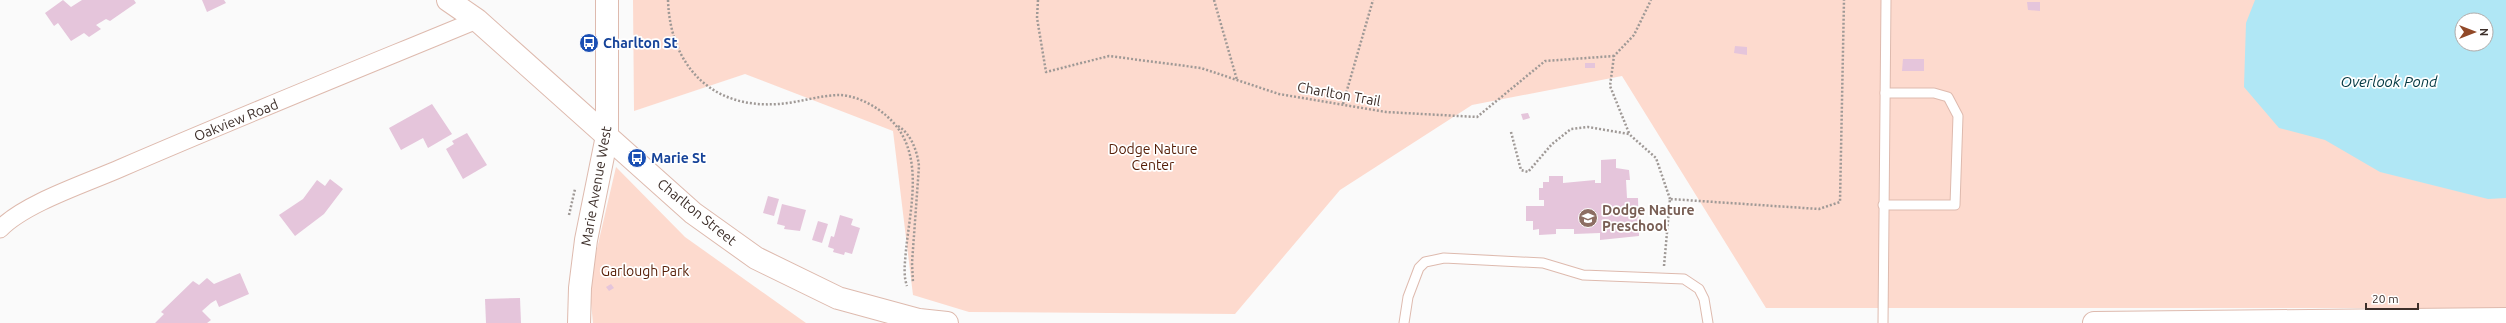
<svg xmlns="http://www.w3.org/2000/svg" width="2506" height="323" font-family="Ubuntu,sans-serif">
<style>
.green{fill:#fddace;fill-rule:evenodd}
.water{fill:#b0e7f5;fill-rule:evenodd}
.building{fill:#e5c5db}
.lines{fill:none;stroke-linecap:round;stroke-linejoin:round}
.service-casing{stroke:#debaae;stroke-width:11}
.minor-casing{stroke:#debaae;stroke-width:19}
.tertiary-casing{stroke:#debaae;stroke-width:24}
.path{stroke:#9f9996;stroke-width:2.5;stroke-dasharray:2 2;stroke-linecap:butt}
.service{stroke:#fff;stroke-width:9}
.minor{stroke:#fff;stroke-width:17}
.tertiary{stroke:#fff;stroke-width:22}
.labels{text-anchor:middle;stroke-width:3.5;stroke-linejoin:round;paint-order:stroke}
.transit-label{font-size:14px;font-weight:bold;fill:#164399;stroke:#fff;text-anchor:start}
.street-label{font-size:14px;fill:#3d2f2a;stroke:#fff}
.park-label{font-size:14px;fill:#551d06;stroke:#fff}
.education-label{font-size:14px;font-weight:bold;fill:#785e54;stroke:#fff;text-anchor:start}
.water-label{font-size:15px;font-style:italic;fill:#033842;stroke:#fff}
</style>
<rect width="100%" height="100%" fill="#fafafa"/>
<g class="green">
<path d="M633 0H2506V308H1766L1622 76 1472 105 1340 190 1235 314 969 312 913 295 893 131 745 74 634 111ZM2462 20H2486V44H2462Z"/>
<polygon points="616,167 685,237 806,323 593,323 589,283"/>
</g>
<path class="water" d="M2255 0H2506V198L2488 199 2380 172 2325 140 2279 128 2244 87 2246 23ZM2462 20H2486V44H2462Z"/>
<g class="building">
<polygon points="63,0 71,7 82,0 134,0 136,3 110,21 106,19 96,25 101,29 89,37 84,33 71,41 58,23 54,26 45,13"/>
<polygon points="202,0 224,0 226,3 207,12"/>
<polygon points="2027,2 2040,2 2040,11 2028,10"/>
<polygon points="1735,46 1747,47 1747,55 1734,53"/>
<polygon points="1903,59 1924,59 1924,71 1902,71"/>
<rect x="1585" y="63" width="10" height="5"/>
<polygon points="432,104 452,134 428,148 423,138 401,150 389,128"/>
<polygon points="1528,113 1530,118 1523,120 1521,114"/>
<polygon points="467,133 487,165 463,179 446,149 454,144 452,141"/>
<polygon points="1616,159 1616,168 1629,170 1630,180 1626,180 1627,198 1638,198 1639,236 1600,240 1600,233 1574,234 1574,229 1556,229 1556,234 1539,235 1539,229 1533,230 1533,221 1526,221 1526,206 1544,206 1544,200 1539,200 1539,188 1543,188 1543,182 1549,182 1549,176 1563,176 1563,183 1595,180 1595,183 1601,183 1601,160"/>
<polygon points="330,179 343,189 324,214 295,236 279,215 303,199 317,180 325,186"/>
<polygon points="768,196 779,199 774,216 763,213"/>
<polygon points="782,204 806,210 800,231 784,229 785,226 777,224"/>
<polygon points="840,215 853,219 851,225 860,228 852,254 845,252 844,255 833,252 834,249 828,247 831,236 834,237"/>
<polygon points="818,221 828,224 822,243 812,240"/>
<polygon points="240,273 249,294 219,307 216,300 211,303 202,311 211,320 207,323 155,323 164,314 161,312 193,281 199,285 207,278 214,284"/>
<polygon points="611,284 614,288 609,291 606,287"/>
<polygon points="520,298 521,323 486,323 485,299"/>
</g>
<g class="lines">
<g class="service-casing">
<g id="service">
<polyline points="1883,205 1955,205 1958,116 1948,97 1934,93 1885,93"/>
<polyline points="1404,323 1408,297 1419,268 1425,262 1444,258 1543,263 1583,275 1684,279 1699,289 1704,299 1708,323"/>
<polyline points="1883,323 1886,0"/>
</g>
</g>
<g class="minor-casing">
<path id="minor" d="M0 229C25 203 87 183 121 168 239 117 358 69 477 20"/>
</g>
<g class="tertiary-casing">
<g id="tertiary">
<polyline points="448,0 477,20 693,213 756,258 838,298 919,320 947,323"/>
<polyline points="579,323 580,288 586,240 607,136 607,0"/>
<polyline points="2094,323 2506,319"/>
</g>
</g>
<g class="path">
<path d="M668 0C670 65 711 109 778 104 798 103 820 95 840 95 861 96 885 111 897 127 923 161 910 210 906 250 905 262 903 275 907 286"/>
<polyline points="1038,0 1037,18 1046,72 1109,56 1201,68 1279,94 1386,112 1477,117 1545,61 1614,56"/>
<polyline points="1214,0 1237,80"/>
<polyline points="1343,104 1373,0"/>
<path d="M898 126C911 134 917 150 919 166L912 263 913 283"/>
<polyline points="1511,132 1521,170 1528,172 1552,144 1571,129 1588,127 1629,134 1656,158 1670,199"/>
<polyline points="1629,133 1610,86 1614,56 1634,35 1651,0"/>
<polyline points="569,215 575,189"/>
<polyline points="1664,266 1670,199 1819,209 1840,202 1844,0"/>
</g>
<use href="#service" class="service"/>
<use href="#minor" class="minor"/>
<use href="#tertiary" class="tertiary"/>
</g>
<defs>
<g id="bus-disc" transform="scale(1)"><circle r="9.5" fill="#1a4fb4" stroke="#fff"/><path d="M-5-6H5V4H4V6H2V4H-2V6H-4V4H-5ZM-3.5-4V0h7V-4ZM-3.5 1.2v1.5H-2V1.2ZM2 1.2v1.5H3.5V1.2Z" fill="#fff"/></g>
<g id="school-disc" transform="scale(1)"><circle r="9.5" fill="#8d6e63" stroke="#fff"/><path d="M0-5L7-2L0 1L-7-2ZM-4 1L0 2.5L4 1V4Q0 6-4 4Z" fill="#fff"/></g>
</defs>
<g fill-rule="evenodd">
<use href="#bus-disc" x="589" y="43"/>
<use href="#bus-disc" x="637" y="158"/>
<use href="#school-disc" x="1588" y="218"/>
</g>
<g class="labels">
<g class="transit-label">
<text x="603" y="48">Charlton St</text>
<text x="651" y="163">Marie St</text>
</g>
<g class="street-label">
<text transform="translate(1339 94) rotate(10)" y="5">Charlton Trail</text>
<text transform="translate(236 120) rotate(-22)" y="5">Oakview Road</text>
<text transform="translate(596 186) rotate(-80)" y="5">Marie Avenue West</text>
<text transform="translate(697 212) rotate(39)" y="5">Charlton Street</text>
</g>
<g class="park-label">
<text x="1153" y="154">Dodge Nature<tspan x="1153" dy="16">Center</tspan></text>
<text x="645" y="276">Garlough Park</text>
</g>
<g class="education-label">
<text x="1602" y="215">Dodge Nature<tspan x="1602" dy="16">Preschool</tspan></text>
</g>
<g class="water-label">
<text x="2389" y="87">Overlook Pond</text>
</g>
</g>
<g transform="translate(2474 32) rotate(90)"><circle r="19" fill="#ffffff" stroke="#b1acaa"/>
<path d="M0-3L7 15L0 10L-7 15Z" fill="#914928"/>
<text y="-6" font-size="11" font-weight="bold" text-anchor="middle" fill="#3d2f2a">N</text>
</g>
<path d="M2366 303v6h52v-6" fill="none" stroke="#3d2f2a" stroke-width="2"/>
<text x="2372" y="303" font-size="12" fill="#3d2f2a" stroke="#ffffff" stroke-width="3" paint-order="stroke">20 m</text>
</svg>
